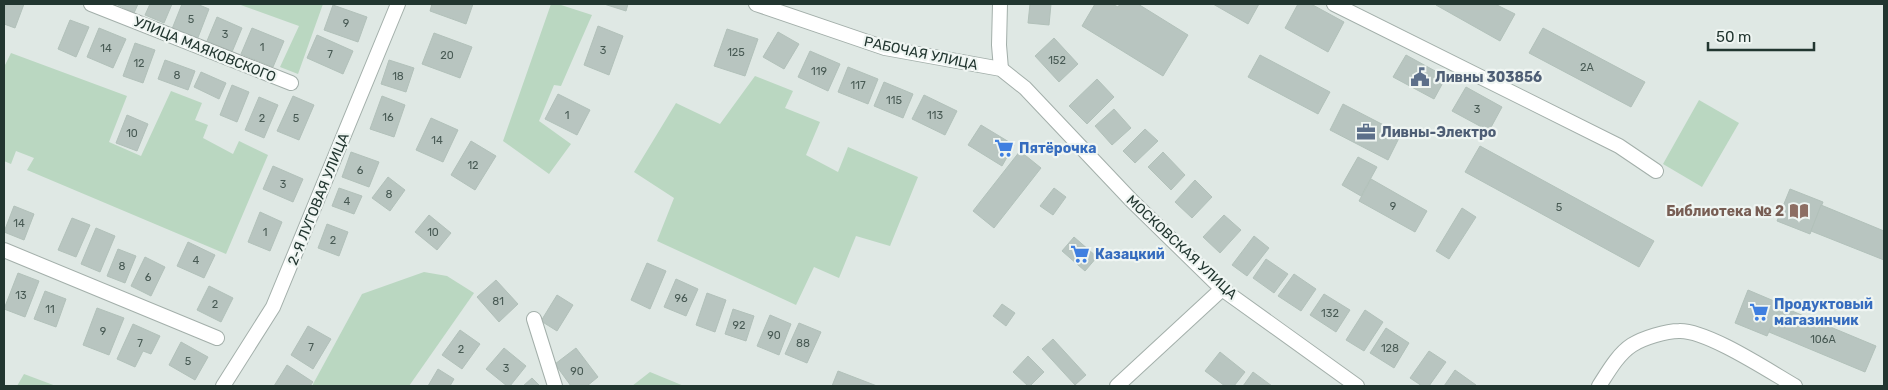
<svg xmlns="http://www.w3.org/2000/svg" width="1888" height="390" font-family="Rubik,sans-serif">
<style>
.green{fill:#bad7c1}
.building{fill:#b8c5c0;stroke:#b2c1ba}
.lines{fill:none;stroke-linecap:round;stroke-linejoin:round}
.minor-casing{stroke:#a3afaa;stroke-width:16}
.minor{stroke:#fff;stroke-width:14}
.labels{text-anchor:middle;stroke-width:4.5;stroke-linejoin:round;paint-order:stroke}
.number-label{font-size:11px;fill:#485a54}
.street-label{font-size:14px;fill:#223630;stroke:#eff5f2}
.service-label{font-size:14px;font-weight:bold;fill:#4e5e75;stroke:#eff5f2;text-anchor:start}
.shop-label{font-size:14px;font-weight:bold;fill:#366cbe;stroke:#eff5f2;text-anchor:start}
.education-label{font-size:14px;font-weight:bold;fill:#785e54;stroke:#eff5f2;text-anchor:end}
</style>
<rect width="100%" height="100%" fill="#dfe8e4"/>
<g class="green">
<polygon points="238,4 323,4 298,74 280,67 299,26"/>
<polygon points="551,4 558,4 592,15 561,86 554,85 539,121 571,144 549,174 503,141"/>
<polygon points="11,53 127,96 109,142 141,156 171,91 202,103 195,120 208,125 203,138 233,154 239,141 268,155 226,254 27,170 34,158 16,151 11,164 4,161 4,67"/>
<polygon points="755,76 793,91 785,108 820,122 806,155 838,172 848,147 918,177 890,246 856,236 839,278 814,267 796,305 657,241 674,198 634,172 676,103 720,124"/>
<polygon points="1699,100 1739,123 1702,187 1663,164"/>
<polygon points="424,272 447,276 474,293 409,386 312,386 362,294"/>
<polygon points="650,372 684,386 632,386"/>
<polygon points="24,374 56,386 17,386"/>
</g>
<g class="building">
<polygon points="5,4 24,4 15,28 4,24"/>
<polygon points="116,4 138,4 134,13"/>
<polygon points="150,4 172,4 164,23 145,15"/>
<polygon points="182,4 197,4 209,9 197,40 172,29"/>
<polygon points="432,4 473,4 466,24 430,11"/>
<polygon points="604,4 628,4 626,11"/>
<polygon points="1030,4 1051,4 1049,25 1028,23"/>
<polygon points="1095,4 1112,4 1118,7 1120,4 1138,4 1188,35 1163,76 1082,26"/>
<polygon points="1213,4 1259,4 1248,24"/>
<polygon points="1298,4 1311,4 1344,22 1328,52 1285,28"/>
<polygon points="1437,4 1495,4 1515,14 1500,41 1436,5"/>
<polygon points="333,5 367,17 358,42 324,30"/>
<polygon points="217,17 242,28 232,52 207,41"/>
<polygon points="70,20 89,27 76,57 58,49"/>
<polygon points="598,26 623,36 609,75 584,65"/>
<polygon points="99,28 126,39 113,68 87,57"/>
<polygon points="252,28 284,41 273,67 241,54"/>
<polygon points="1543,28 1645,82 1631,107 1529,53"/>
<polygon points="727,29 758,39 745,76 714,66"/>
<polygon points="778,32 799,44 784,69 763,57"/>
<polygon points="434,33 472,47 460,78 422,64"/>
<polygon points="317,35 353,51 343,74 307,58"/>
<polygon points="1054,38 1078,64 1059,82 1035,56"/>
<polygon points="135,43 155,50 143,83 123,76"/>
<polygon points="810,51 840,64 828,91 798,77"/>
<polygon points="1260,55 1330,92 1318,114 1248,77"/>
<polygon points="1406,55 1446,77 1434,99 1393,77"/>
<polygon points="165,60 195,71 188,90 158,79"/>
<polygon points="389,60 414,68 406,92 381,84"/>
<polygon points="848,67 878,79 868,104 838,92"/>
<polygon points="201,72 226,83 219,99 194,87"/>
<polygon points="1097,79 1114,97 1087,124 1069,106"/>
<polygon points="884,82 913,94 903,118 874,106"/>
<polygon points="232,85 249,92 237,122 220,115"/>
<polygon points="1466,87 1502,107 1489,131 1452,111"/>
<polygon points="558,94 590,110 577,135 545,119"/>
<polygon points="924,95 957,111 945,135 912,119"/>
<polygon points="293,96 314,105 299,140 277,131"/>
<polygon points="382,96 405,105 394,137 370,129"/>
<polygon points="259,97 278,105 264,138 245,130"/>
<polygon points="1343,104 1401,134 1388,160 1330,130"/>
<polygon points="1114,109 1131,128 1112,145 1095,126"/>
<polygon points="127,115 148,124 137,151 116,143"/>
<polygon points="431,118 458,130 443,162 416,150"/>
<polygon points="981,125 1014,145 1002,166 968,145"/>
<polygon points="1145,129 1158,141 1135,163 1123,151"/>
<polygon points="471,141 496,156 475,190 451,175"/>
<polygon points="1480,146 1654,241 1639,267 1465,172"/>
<polygon points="1020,151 1041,168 994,228 973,211"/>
<polygon points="351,152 379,162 369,187 342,177"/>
<polygon points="1163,152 1185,175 1171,190 1148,167"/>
<polygon points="1358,157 1377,167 1361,196 1342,185"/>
<polygon points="273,166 303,179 293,202 263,189"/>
<polygon points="388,177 405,190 390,211 372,198"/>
<polygon points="1371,179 1427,211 1415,232 1359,201"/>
<polygon points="1195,180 1212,197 1192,218 1175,202"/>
<polygon points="339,188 362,196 354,214 332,206"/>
<polygon points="1054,188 1066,197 1053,215 1040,206"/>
<polygon points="1790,189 1823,202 1810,234 1777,221"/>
<polygon points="1821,205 1884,231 1884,260 1811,231"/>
<polygon points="14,206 34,214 24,240 4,232"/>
<polygon points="1462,208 1476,217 1449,259 1436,251"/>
<polygon points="260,212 282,222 270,251 248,242"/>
<polygon points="429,215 451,233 437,250 415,232"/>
<polygon points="1224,215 1241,230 1220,253 1203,237"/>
<polygon points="72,218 90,225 76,257 58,250"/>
<polygon points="327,224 348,232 339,256 318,248"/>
<polygon points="96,228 115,236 100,272 81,264"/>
<polygon points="1254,236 1269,248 1247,276 1232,265"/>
<polygon points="1074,237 1097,257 1085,271 1062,251"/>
<polygon points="188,242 215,255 204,278 177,266"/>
<polygon points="118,249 136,256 125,283 107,276"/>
<polygon points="145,257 165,267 151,296 131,286"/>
<polygon points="1266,259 1288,274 1274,293 1253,278"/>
<polygon points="647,263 666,271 650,309 631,300"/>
<polygon points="18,273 39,281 25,317 4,309"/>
<polygon points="1294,274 1316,289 1301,311 1278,296"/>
<polygon points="676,279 698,289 686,316 664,307"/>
<polygon points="496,280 518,304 499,322 477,297"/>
<polygon points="209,286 233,298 221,322 197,310"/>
<polygon points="1748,290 1781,304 1767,336 1735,323"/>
<polygon points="45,291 66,299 56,327 34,319"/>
<polygon points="707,293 726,300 715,332 696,325"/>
<polygon points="1324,294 1350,310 1336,332 1310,315"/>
<polygon points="557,295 573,305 557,331 541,321"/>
<polygon points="1002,304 1015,313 1006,326 993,316"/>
<polygon points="1780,306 1876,346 1865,372 1769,332"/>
<polygon points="97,308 124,318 109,355 83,345"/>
<polygon points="733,309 754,316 746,341 725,334"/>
<polygon points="1365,310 1383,322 1364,351 1346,340"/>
<polygon points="770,315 791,324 779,355 757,346"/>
<polygon points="799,323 821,332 807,363 785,354"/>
<polygon points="133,324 160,336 151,354 143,351 135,367 117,359"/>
<polygon points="308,326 331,339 313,369 291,355"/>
<polygon points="1386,328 1409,343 1394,368 1370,353"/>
<polygon points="460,330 480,344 462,369 442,355"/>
<polygon points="1053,339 1086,375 1075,385 1042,349"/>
<polygon points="181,342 208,357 195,380 169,365"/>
<polygon points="504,348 526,366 510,386 507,386 486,369"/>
<polygon points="576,348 598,377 587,386 571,386 555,364"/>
<polygon points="1429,351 1446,362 1429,386 1422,386 1410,378"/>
<polygon points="1220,352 1245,372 1234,386 1225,386 1205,371"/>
<polygon points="1028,356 1044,372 1030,386 1028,386 1013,372"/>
<polygon points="287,365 313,382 310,386 274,386"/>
<polygon points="438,369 454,379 450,386 428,386"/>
<polygon points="1455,370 1476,385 1475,386 1444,386"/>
<polygon points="838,371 877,386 832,386"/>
<polygon points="1253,372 1272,386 1243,386"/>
<polygon points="532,378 540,386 523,386"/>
</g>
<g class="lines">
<g class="minor-casing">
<g id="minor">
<polyline points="91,4 291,83"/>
<polyline points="756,4 885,48 1001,69 1025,88 1131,200 1222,289 1357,386"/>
<polyline points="1000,4 999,45 1001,69"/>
<polyline points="1334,4 1619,146 1656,171"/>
<polyline points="4,250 217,338"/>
<polyline points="534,319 555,386"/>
<polyline points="223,386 273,307 398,4"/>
<polyline points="1117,386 1222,289"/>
<path d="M1599 386C1608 372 1618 354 1632 345 1643 338 1666 331 1679 331 1707 330 1769 371 1795 386"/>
</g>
</g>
<use href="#minor" class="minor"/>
</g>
<defs>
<g id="civic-bare" transform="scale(1.5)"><path d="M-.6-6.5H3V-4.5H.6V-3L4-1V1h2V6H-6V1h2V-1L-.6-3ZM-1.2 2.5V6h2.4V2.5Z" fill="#5c6f8a" stroke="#eff5f2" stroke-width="2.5" paint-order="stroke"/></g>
<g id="office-bare" transform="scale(1.5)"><path d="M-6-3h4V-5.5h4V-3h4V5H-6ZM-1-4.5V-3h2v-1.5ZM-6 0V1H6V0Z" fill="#5c6f8a" stroke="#eff5f2" stroke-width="2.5" paint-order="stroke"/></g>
<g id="supermarket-bare" transform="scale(1.5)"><path d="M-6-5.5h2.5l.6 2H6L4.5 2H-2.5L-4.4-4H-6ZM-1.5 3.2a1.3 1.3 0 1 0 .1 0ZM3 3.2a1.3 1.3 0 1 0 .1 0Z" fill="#3f7fe0" stroke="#eff5f2" stroke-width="2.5" paint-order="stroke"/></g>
<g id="library-bare" transform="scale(1.5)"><path d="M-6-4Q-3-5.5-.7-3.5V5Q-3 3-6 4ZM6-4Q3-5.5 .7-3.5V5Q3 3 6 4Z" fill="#8d6e63" stroke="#eff5f2" stroke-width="2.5" paint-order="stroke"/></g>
</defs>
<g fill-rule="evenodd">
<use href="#civic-bare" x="1420" y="77"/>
<use href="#office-bare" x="1366" y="132"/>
<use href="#supermarket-bare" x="1004" y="148"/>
<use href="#library-bare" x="1799" y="211"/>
<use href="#supermarket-bare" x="1080" y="254"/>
<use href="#supermarket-bare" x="1759" y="312"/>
</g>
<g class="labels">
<g class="number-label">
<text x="191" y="23">5</text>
<text x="346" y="27">9</text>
<text x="225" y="38">3</text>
<text x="262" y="51">1</text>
<text x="106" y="52">14</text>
<text x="603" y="54">3</text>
<text x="736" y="56">125</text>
<text x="330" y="58">7</text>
<text x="447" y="59">20</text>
<text x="1057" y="64">152</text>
<text x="139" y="67">12</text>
<text x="1587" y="71">2А</text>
<text x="819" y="75">119</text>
<text x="177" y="79">8</text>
<text x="398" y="80">18</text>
<text x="858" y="89">117</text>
<text x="894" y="104">115</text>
<text x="1477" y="113">3</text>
<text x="567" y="119">1</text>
<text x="935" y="119">113</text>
<text x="388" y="121">16</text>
<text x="262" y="122">2</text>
<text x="296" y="122">5</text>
<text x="132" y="137">10</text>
<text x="437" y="144">14</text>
<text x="473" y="169">12</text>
<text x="360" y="174">6</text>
<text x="283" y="188">3</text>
<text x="389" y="198">8</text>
<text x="347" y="205">4</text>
<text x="1393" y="210">9</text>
<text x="1559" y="211">5</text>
<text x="19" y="227">14</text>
<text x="265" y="236">1</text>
<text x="433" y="236">10</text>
<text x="333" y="244">2</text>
<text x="196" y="264">4</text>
<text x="122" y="270">8</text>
<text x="148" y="281">6</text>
<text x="21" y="299">13</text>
<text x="681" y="302">96</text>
<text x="498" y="305">81</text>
<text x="215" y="308">2</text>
<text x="50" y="313">11</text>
<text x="1330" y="317">132</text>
<text x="739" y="329">92</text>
<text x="103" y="335">9</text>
<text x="774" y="339">90</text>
<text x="1823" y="343">106А</text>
<text x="140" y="347">7</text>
<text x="803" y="347">88</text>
<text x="311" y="351">7</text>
<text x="1390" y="352">128</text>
<text x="461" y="353">2</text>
<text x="188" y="365">5</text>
<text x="506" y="372">3</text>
<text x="577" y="375">90</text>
</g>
<g class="street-label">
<text transform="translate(205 49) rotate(22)" y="5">УЛИЦА МАЯКОВСКОГО</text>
<text transform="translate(921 53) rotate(12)" y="5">РАБОЧАЯ УЛИЦА</text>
<text transform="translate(318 199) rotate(-68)" y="5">2-Я ЛУГОВАЯ УЛИЦА</text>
<text transform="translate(1182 247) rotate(43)" y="5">МОСКОВСКАЯ УЛИЦА</text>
</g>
<g class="service-label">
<text x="1435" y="82">Ливны 303856</text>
<text x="1381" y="137">Ливны-Электро</text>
</g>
<g class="shop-label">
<text x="1019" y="153">Пятёрочка</text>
<text x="1095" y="259">Казацкий</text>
<text x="1774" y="309">Продуктовый<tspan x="1774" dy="16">магазинчик</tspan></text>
</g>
<g class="education-label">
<text x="1784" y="216">Библиотека № 2</text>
</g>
</g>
<rect width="1888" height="390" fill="none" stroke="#223630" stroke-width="10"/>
<path d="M1708 42v8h106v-8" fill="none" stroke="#223630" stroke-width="2.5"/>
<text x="1716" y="42" font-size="15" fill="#223630" stroke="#eff5f2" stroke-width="4" paint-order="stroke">50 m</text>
</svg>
